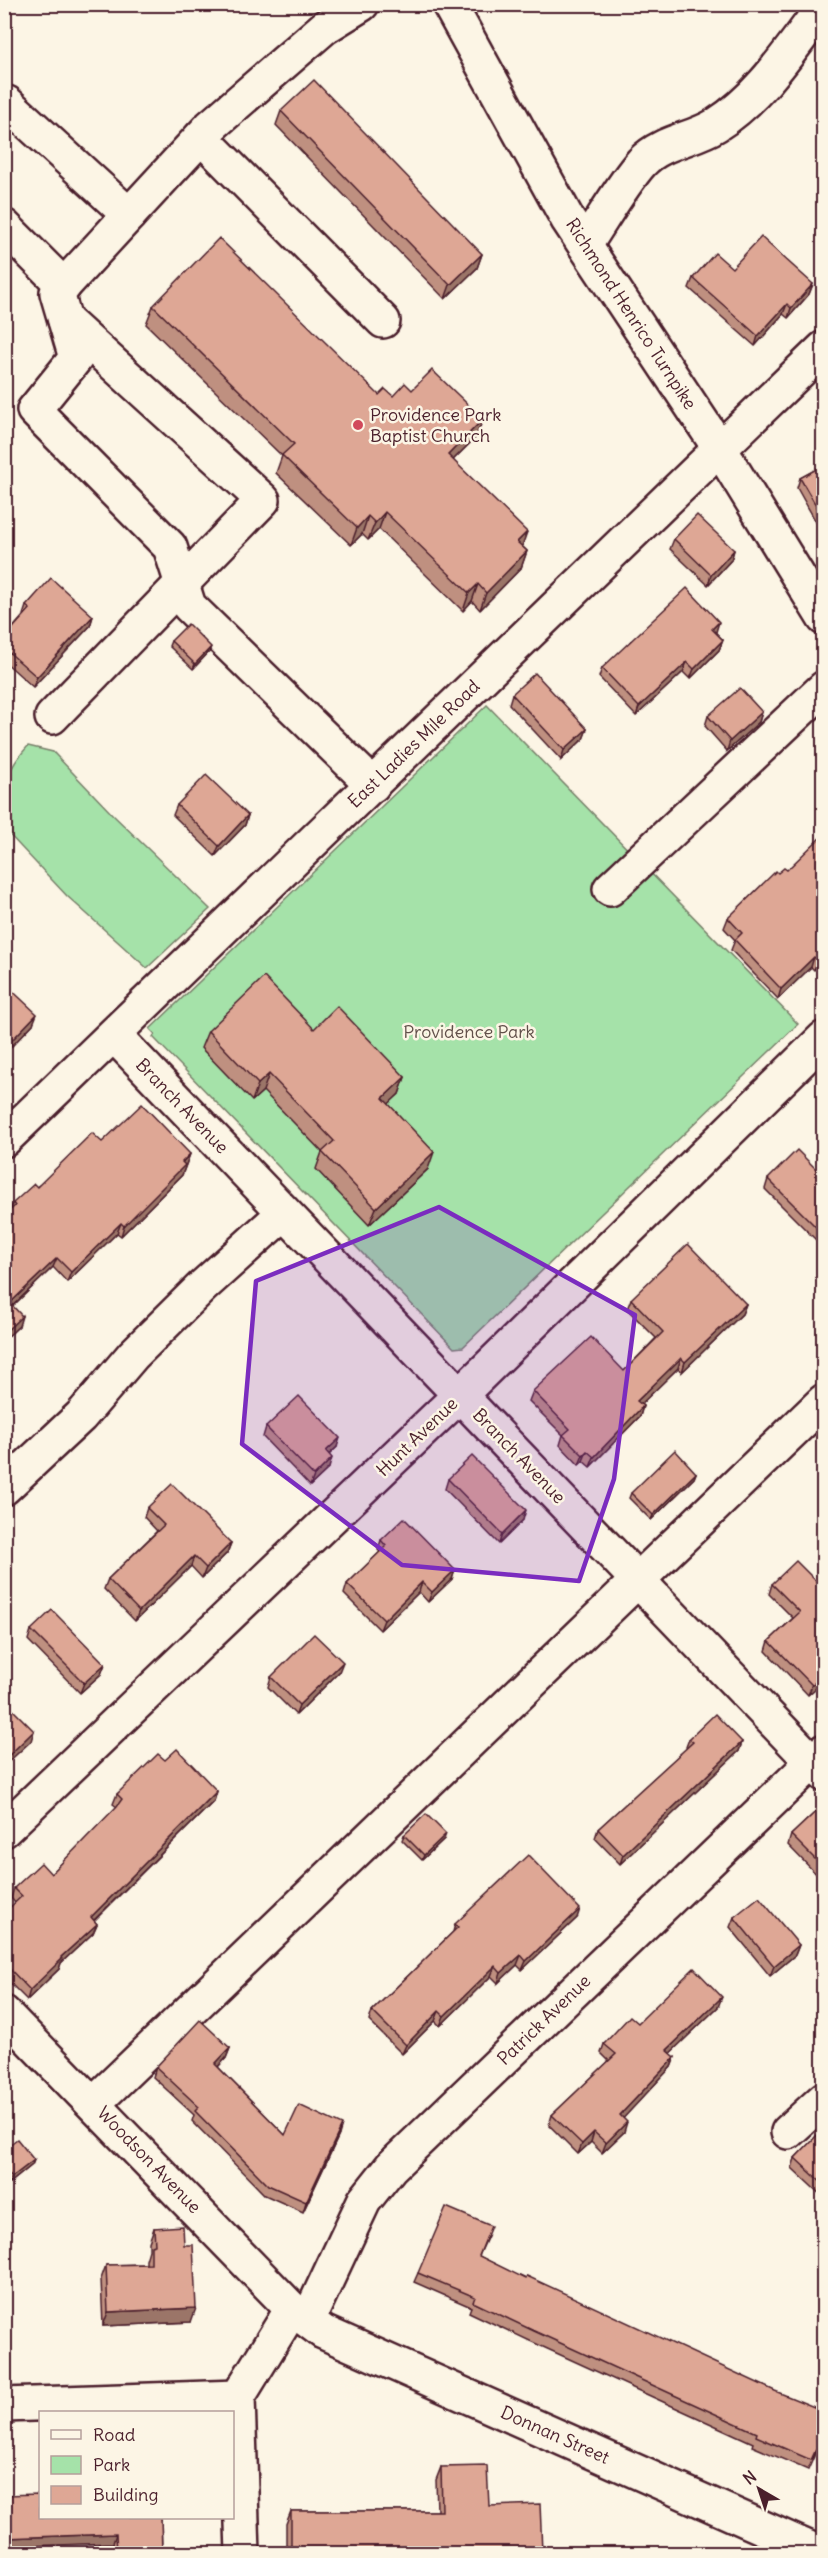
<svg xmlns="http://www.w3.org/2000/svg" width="828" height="2558" font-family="Delius,sans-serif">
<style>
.green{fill:#a5e2a9;stroke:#78806a;stroke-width:1.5}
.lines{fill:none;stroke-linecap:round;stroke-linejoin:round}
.minor-casing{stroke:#4a1f2b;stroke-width:38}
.minor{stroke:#fcf5e5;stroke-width:33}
.wall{fill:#bf9080;stroke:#4a1f2b;stroke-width:1.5}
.shaded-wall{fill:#9b7568;stroke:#4a1f2b;stroke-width:1.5}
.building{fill:#dea795;stroke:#4a1f2b;stroke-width:1.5}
.marked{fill:#7b2cbf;fill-opacity:0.2;stroke:#7b2cbf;stroke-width:4.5;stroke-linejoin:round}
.poi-dot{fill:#d1495b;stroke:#fcf5e5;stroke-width:2}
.labels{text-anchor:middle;stroke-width:5;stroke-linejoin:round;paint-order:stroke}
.street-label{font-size:18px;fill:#4a1f2b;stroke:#fcf5e5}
.poi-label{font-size:18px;fill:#4a1f2b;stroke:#fcf5e5;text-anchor:start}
.park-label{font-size:18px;fill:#61504a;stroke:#fcf5e5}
</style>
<rect width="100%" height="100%" fill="#fcf5e5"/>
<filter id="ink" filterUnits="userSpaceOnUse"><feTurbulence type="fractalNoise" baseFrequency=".0167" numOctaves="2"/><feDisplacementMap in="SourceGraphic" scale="12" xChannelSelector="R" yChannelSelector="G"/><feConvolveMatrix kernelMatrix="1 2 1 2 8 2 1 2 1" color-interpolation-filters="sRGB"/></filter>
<g filter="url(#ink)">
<g class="green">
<polygon points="487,705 798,1024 463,1347 454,1348 153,1037 155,1034 150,1029"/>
<path d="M28 746 53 752 113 815 210 909 147 968 67 896 5 830C4 791 0 777 28 746Z"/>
</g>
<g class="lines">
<g class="minor-casing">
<g id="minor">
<polyline points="362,4 325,27 211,126 57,293 76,358 34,410 170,547 189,606 373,785"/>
<polyline points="449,4 568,220 720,449 824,618"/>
<polyline points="4,106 7,103 129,215"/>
<polyline points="201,137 383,321"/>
<polyline points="4,226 64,286"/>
<path d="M585 245C602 220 623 183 642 162 662 141 692 140 716 125 761 97 792 47 824 6"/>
<polyline points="52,717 263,500 65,320"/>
<polyline points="610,889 824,688"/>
<polyline points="114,1035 824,1774"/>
<polyline points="4,1140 824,348"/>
<polyline points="4,1488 81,1416 133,1355 202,1287 284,1213"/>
<polyline points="4,1830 461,1394 824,1038"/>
<polyline points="4,2013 292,2309 323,2332 822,2554"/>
<polyline points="94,2103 824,1401"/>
<polyline points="788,2132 824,2099"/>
<polyline points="308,2320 364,2201 391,2167 824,1751"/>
<polyline points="4,2405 238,2397"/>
<polyline points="243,2554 238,2397 292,2309"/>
</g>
</g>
<use href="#minor" class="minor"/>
</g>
<g class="wall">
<polygon points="281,111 482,254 477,268 445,299 276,125"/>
<polygon points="732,268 813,284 809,294 788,318 783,314 755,346 689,288 693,278"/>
<polygon points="153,306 379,395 393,396 412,390 483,419 476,437 453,460 522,546 527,551 521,568 480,610 472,601 463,611 379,529 368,540 362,534 351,545 276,473 282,456 146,324"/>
<polygon points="824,465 824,527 820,529 797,488 800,478"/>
<polygon points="674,539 734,550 731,560 708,585 670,549"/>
<polygon points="26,606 93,616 90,626 33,687 4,661 4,638 23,616 23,615"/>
<polygon points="715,632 723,640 719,650 690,679 683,672 636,716 599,677 602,668 716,632"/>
<polygon points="171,641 209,652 193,669 169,646"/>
<polygon points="512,694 587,729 583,739 561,760 509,704"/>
<polygon points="762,712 759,722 727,751 705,726 708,716"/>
<polygon points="177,805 248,815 245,825 215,856 173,815"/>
<polygon points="728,918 824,961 814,970 811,967 778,999 731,950 735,940 724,928"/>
<polygon points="4,983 33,1024 9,1049 4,1045"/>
<polygon points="314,1029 405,1077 399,1094 388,1104 428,1169 369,1225 316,1169 322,1152 263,1091 252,1101 201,1048 208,1031"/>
<polygon points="102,1142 190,1154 182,1175 121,1236 117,1233 67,1282 53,1267 13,1306 19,1326 4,1340 4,1216 10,1210 13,1203"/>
<polygon points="824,1177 824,1232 816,1240 765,1189 768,1179"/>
<polygon points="631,1299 746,1304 742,1314 682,1372 678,1368 641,1404 643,1406 640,1416 590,1467 583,1461 579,1465 560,1445 563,1435 529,1401 533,1391 624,1371 656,1338 627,1309"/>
<polygon points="266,1427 337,1447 329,1455 329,1468 310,1486 263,1437"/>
<polygon points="696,1473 694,1478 651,1520 629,1498 631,1493"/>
<polygon points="448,1479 523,1520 499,1544 445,1489"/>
<polygon points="147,1508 231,1543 227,1553 202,1578 191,1566 135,1621 104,1589 108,1579 157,1531 144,1517"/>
<polygon points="381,1540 455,1570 452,1579 428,1602 419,1592 380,1630 344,1594 347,1584 380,1552 378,1550"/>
<polygon points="824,1576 824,1681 808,1695 766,1651 769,1641 793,1618 769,1594 772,1584 817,1582"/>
<polygon points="31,1630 105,1664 101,1674 80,1693 28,1640"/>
<polygon points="339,1672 296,1715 268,1687 271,1677"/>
<polygon points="689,1739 742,1742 739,1751 620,1864 595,1838 598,1829 687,1748 686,1747"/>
<polygon points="165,1760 217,1791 214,1801 94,1921 97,1924 93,1933 61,1963 59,1969 27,2000 4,1977 4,1913 15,1903 11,1898 14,1888 51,1874 117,1807 113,1804 117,1794"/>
<polygon points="824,1804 824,1882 788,1845 791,1835"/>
<polygon points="404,1835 444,1839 422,1860 402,1840"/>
<polygon points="734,1917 799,1945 795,1955 770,1976 730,1927"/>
<polygon points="577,1918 522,1970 517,1965 498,1983 491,1976 440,2026 435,2021 402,2054 369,2021 372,2011 453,1932 455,1924"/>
<polygon points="718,2007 670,2053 675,2057 671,2067 623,2118 624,2132 602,2153 591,2142 578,2154 549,2125 552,2115 609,2061 601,2053 604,2044 638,2023"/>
<polygon points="230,2048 226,2058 218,2067 285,2135 339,2135 303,2212 265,2195 192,2121 194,2115 153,2077 156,2067"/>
<polygon points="824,2128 824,2198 792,2168 795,2158"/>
<polygon points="4,2149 34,2160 32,2165 10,2183 4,2175"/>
<polygon points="154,2228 184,2245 191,2322 103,2326 101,2279 106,2265 146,2264 146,2260 149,2250 149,2242"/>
<polygon points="488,2236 479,2256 824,2434 808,2470 752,2446 753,2443 530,2341 469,2312 471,2307 414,2282 418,2273"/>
<polygon points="441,2467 489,2506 542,2551 541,2553 286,2553 286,2524 291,2511 437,2511 436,2480"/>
<polygon points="161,2517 162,2553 113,2553 113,2543 4,2547"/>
</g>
<g class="shaded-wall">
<polygon points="482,254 477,268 445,299 450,285"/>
<polygon points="813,284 809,294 788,318 791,308"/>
<polygon points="787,304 783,314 755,346 758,336"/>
<polygon points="483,419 476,437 441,472 448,455"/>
<polygon points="385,512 379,529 368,540 375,523"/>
<polygon points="368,516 362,534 351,545 357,528"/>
<polygon points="824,520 824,527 820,529"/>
<polygon points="527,532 521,549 517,542"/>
<polygon points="734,550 731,560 708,585 711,575"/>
<polygon points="527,551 521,568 480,610 486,593"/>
<polygon points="478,584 472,601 463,611 469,593"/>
<polygon points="93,616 90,626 33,687 37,677"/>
<polygon points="719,622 716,632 709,639 712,629"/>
<polygon points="723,640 719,650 690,679 694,669"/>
<polygon points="211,647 209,652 193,669 195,664"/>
<polygon points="687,662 683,672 636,716 639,707"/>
<polygon points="762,712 759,722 727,751 730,741"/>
<polygon points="587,729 583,739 561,760 564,750"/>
<polygon points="248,815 245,825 215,856 219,846"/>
<polygon points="824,955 824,961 814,970 818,960"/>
<polygon points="814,957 811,967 778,999 781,989"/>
<polygon points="37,1014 33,1024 9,1049 12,1040"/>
<polygon points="269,1074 263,1091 252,1101 258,1084"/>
<polygon points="405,1077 399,1094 376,1116 383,1098"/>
<polygon points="434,1152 428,1169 369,1225 376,1208"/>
<polygon points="190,1154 182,1175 121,1236 124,1226"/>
<polygon points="121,1223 117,1233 67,1282 71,1272"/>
<polygon points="824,1226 824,1232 816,1240 819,1230"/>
<polygon points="57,1258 53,1267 6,1312 10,1303"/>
<polygon points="746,1304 742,1314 682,1372 685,1362"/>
<polygon points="22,1316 19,1326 4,1340 4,1333"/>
<polygon points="681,1358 678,1368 634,1411 637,1401"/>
<polygon points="643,1406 640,1416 590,1467 594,1457"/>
<polygon points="340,1438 337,1447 322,1461 326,1451"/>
<polygon points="587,1451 583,1461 579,1465 583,1455"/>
<polygon points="332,1458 329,1468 310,1486 314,1476"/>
<polygon points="696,1473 694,1478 651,1520 653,1515"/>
<polygon points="526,1510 523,1520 499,1544 502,1534"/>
<polygon points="231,1543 227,1553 202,1578 206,1568"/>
<polygon points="194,1556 191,1566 135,1621 139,1611"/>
<polygon points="455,1570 452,1579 428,1602 432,1592"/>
<polygon points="422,1582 419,1592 380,1630 384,1620"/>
<polygon points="343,1662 339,1672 296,1715 299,1705"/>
<polygon points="105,1664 101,1674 80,1693 84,1683"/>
<polygon points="824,1674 824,1681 808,1695 812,1685"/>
<polygon points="34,1731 31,1741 4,1766 4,1760"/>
<polygon points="742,1742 739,1751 620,1864 623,1855"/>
<polygon points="217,1791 214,1801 87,1927 91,1917"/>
<polygon points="446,1834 444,1839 422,1860 424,1855"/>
<polygon points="580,1909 577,1918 522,1970 526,1961"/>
<polygon points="97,1924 93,1933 61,1963 59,1969 27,2000 30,1990 61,1957"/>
<polygon points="799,1945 795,1955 770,1976 774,1966"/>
<polygon points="521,1955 517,1965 498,1983 501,1973"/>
<polygon points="495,1966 491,1976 440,2026 444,2016"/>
<polygon points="722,1997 718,2007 663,2060 667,2050"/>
<polygon points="439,2011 435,2021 402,2054 406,2045"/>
<polygon points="230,2048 226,2058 211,2074 215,2064"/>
<polygon points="675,2057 671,2067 617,2125 620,2115"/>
<polygon points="627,2122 624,2132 602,2153 606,2143"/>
<polygon points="342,2125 339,2135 303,2212 306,2202"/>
<polygon points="594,2132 591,2142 578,2154 582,2144"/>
<polygon points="34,2160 32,2165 10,2183 12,2177"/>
<polygon points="196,2308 191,2322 103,2326 108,2312"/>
<polygon points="116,2534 113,2543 4,2547 4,2538"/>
<polygon points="542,2551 541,2553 471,2553"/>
</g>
<g class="building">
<polygon points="314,80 482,254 450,285 281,111"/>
<polygon points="761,237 813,284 791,308 787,304 758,336 693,278 715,253 732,268"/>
<polygon points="219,238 379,395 385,389 393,396 405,383 412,390 432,370 483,419 448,455 527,532 517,542 527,551 486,593 478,584 469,593 385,512 375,523 368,516 357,528 282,455 294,444 153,306"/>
<polygon points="824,465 824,519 800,478"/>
<polygon points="697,515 734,550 711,575 674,539"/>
<polygon points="51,578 93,616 37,677 4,648 4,638 30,609 26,606"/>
<polygon points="687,588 719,622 712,629 723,640 694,669 687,662 639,707 602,668"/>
<polygon points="188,624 211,647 195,664 171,641"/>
<polygon points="535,673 587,729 564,750 512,694"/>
<polygon points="740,688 762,712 730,741 708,716"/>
<polygon points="206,775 248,815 219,846 177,805"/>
<polygon points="824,834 824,955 818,960 814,957 781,989 735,940 742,933 728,918 776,871 778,873 784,868 787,870"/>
<polygon points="264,977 314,1029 337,1006 405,1077 383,1098 434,1152 376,1208 322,1152 334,1141 269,1074 258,1084 208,1031"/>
<polygon points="4,983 37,1014 12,1040 4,1032"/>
<polygon points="142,1104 190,1154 182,1162 185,1165 124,1226 121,1223 71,1272 57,1258 10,1303 22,1316 4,1333 4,1216 15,1206 13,1203 34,1184 37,1187 92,1133 102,1142"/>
<polygon points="797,1150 824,1177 824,1226 819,1230 768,1179"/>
<polygon points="688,1244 746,1304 685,1362 681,1358 637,1401 643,1406 594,1457 587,1451 583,1455 563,1435 570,1429 533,1391 591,1337 624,1371 663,1332 631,1299"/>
<polygon points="299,1396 340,1438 326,1451 332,1458 314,1476 266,1427"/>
<polygon points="675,1450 696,1473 653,1515 631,1493"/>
<polygon points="472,1456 526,1510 502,1534 448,1479"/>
<polygon points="172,1484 231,1543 206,1568 194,1556 139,1611 108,1579 164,1525 147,1508"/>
<polygon points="404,1518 455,1570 432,1592 422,1582 384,1620 347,1584 386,1546 381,1540"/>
<polygon points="796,1561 817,1582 824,1576 824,1674 812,1685 769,1641 800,1612 772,1584"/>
<polygon points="52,1610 105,1664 84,1683 31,1630"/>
<polygon points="314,1634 343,1662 299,1705 271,1677"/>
<polygon points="4,1701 34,1731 4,1760"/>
<polygon points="715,1714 742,1742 623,1855 598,1829 693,1742 689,1739"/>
<polygon points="177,1749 217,1791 91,1917 97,1924 61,1957 62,1959 30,1990 4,1963 4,1913 22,1896 14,1888 41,1863 51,1874 117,1806 122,1799 117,1794 158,1754 165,1760"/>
<polygon points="824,1804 824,1868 791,1835"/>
<polygon points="426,1814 446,1834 424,1855 404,1835"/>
<polygon points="528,1855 580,1909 526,1961 521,1955 501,1973 495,1966 444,2016 439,2011 406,2045 372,2011 458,1927 455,1924"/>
<polygon points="759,1897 799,1945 774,1966 734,1917"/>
<polygon points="694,1968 722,1997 667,2050 675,2057 620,2115 627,2122 606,2143 594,2132 582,2144 552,2115 616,2054 604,2044 630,2016 638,2023"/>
<polygon points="200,2020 230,2048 215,2064 285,2135 299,2105 342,2125 306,2202 268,2185 195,2111 199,2107 156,2067"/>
<polygon points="824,2128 824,2185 795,2158"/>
<polygon points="17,2139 34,2160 12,2177 4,2168 4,2149"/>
<polygon points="446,2207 491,2226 479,2256 526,2279 527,2276 775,2391 824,2411 824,2432 811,2460 756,2436 757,2433 534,2331 473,2302 475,2297 418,2273"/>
<polygon points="183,2226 184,2245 193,2245 196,2308 108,2312 106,2265 151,2264 151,2246 155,2245 154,2228"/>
<polygon points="487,2466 489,2506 540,2504 542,2551 471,2553 291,2553 291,2511 442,2511 441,2467"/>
<polygon points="40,2494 40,2517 161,2517 162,2553 117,2553 116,2534 4,2538 4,2495"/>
</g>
</g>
<path class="marked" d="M439 1207 635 1315 614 1479 579 1581 402 1565 242 1444 256 1281Z"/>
<circle class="poi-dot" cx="358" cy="425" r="6"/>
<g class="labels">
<g class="street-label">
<text transform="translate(631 314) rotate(57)" y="6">Richmond Henrico Turnpike</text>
<text transform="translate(414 744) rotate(-44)" y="6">East Ladies Mile Road</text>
<text transform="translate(182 1106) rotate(46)" y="6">Branch Avenue</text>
<text transform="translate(417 1437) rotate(-44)" y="6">Hunt Avenue</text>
<text transform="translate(519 1456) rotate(46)" y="6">Branch Avenue</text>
<text transform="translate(544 2020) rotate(-44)" y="6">Patrick Avenue</text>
<text transform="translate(149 2160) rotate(46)" y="6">Woodson Avenue</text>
<text transform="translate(555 2435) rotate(24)" y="6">Donnan Street</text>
</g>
<g class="poi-label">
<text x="370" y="421">Providence Park<tspan x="370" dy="21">Baptist Church</tspan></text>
</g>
<g class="park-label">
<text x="469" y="1038">Providence Park</text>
</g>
</g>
<rect width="828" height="2558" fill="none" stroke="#fcf5e5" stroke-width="24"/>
<rect x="12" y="12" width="804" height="2534" fill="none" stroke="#4a1f2b" stroke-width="2" filter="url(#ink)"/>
<rect x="39" y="2411" width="195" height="108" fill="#fcf5e5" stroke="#b59f9b" stroke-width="1.5"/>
<rect x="51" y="2430" width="30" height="9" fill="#fcf5e5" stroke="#b59f9b" stroke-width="1.5"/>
<text x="93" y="2441" font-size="18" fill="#4a1f2b">Road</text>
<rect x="51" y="2456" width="30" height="18" fill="#a5e2a9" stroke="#b59f9b" stroke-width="1.5"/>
<text x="93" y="2471" font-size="18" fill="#4a1f2b">Park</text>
<rect x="51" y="2486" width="30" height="18" fill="#dea795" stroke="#b59f9b" stroke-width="1.5"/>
<text x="93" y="2501" font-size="18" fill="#4a1f2b">Building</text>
<g transform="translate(759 2489) rotate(321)" stroke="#fcf5e5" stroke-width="4.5" paint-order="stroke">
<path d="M0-4.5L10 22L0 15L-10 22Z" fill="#4a1f2b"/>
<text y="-9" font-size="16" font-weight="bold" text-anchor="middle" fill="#4a1f2b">N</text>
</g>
</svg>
